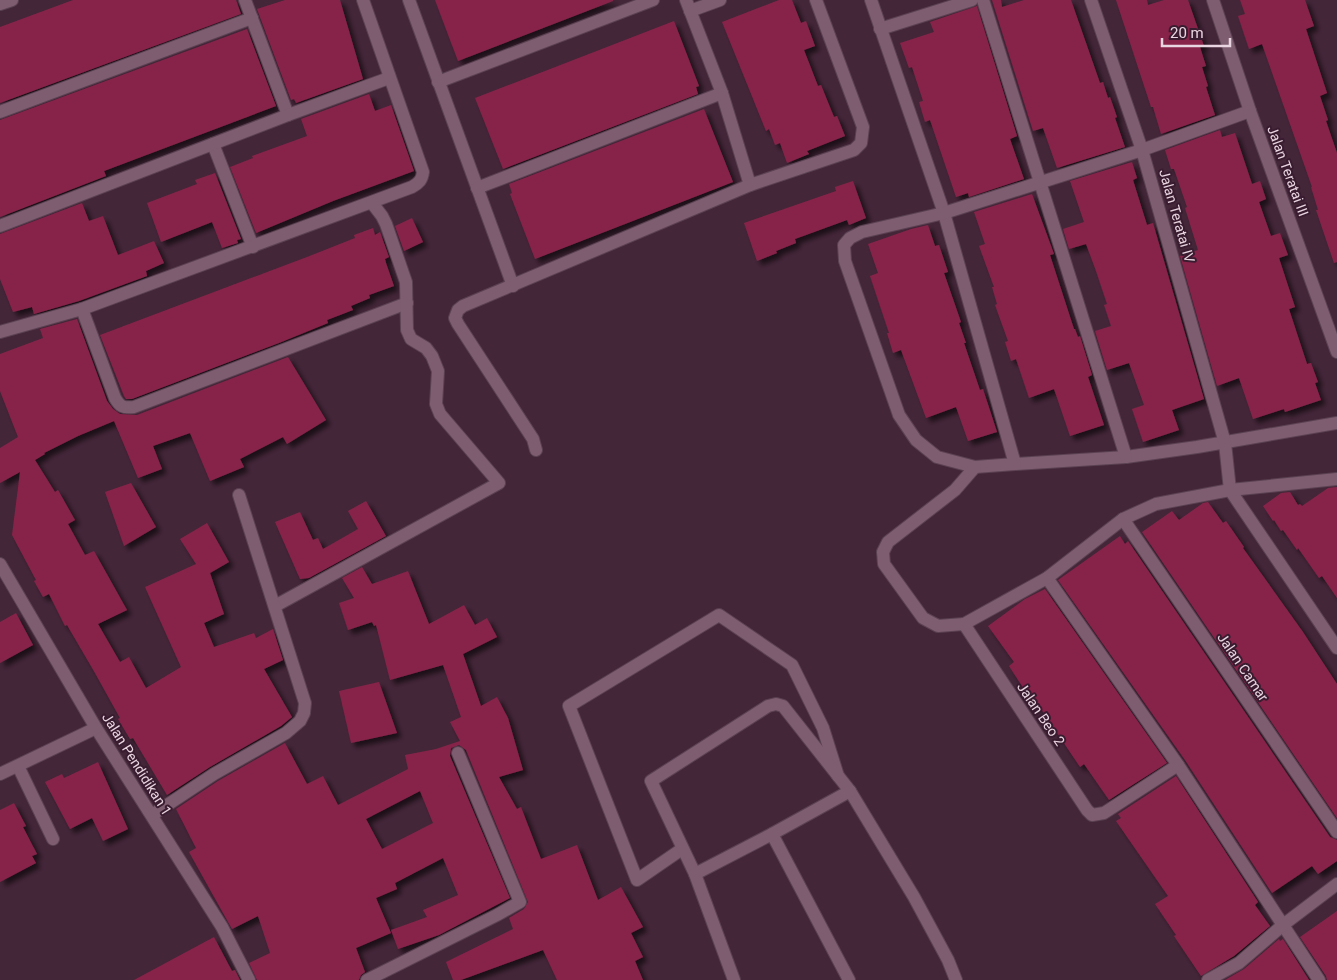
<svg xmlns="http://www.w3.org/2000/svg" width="1337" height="980" font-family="Roboto,sans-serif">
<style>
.building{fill:#872349;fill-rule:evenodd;filter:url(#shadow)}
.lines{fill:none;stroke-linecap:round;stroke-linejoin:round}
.minor-casing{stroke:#5b4252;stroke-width:14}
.minor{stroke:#7e5d71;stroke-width:12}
.labels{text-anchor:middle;stroke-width:4;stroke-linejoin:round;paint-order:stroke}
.street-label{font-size:14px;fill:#e9d5e1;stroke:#391c2f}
</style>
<defs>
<filter id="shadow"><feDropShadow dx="4.5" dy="4.5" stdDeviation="2.5" flood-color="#0009"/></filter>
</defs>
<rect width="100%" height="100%" fill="#442639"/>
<g class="building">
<polygon points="73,0 236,0 241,14 0,103 0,27"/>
<polygon points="285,0 340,0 363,79 296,103 294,99 291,100 257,9"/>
<polygon points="435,0 613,0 613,1 458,61"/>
<polygon points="779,0 792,0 801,23 806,21 815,46 804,50 818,86 821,85 834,117 837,116 845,136 807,151 809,154 787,163 780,143 775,145 769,129 766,131 722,22"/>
<polygon points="992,0 1001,0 1002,7 1024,0 1071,0 1100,83 1103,82 1108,98 1110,97 1117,117 1115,118 1125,147 1057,168 1043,128 1033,131"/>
<polygon points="1116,0 1147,0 1148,5 1164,0 1188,0 1204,46 1200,47 1206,66 1202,67 1208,86 1206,87 1215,115 1161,134 1153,107 1151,107"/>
<polygon points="1240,0 1305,0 1314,26 1306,29 1327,93 1320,96 1328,120 1326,121 1337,153 1337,262 1334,263 1316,210 1318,210 1311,187 1312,187 1262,44 1249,49 1238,16 1245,14"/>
<polygon points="977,6 1017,136 1010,139 1024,179 969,197 968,193 956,197 930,120 925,122 919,102 923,101 912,67 909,68 900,43 934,32 930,22"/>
<polygon points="674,21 699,86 696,87 698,94 503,169 475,98"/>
<polygon points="247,29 276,106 104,171 106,176 0,217 0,120"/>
<polygon points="369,94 375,111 391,105 414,171 333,201 256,233 230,167 253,158 252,156 307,136 301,119"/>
<polygon points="704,109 733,182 535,259 510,194 512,193 509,184"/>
<polygon points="1220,130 1222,137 1235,133 1252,184 1260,181 1266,199 1259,202 1271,236 1280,233 1288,255 1279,258 1295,307 1289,309 1307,364 1311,363 1318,382 1315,383 1321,400 1285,412 1284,409 1253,419 1239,378 1217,386 1180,256 1198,250 1185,208 1187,207 1174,169 1171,169 1165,150"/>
<polygon points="1132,162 1137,178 1133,180 1147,225 1153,223 1204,399 1172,410 1179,430 1143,442 1132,409 1144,405 1129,363 1107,370 1095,331 1111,326 1104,305 1107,304 1096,271 1086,244 1069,249 1063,229 1084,222 1070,181"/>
<polygon points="215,173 241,239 237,240 238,243 222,248 212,222 161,242 147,203 197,184 195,180"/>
<polygon points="853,181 866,218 849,225 847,220 795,239 796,243 776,251 777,253 757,261 744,223 836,191 835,187"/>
<polygon points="1032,194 1054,254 1050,255 1074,329 1075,329 1078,337 1080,336 1092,375 1088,377 1104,425 1070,436 1054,389 1029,398 1016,359 1011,361 1005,342 1008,341 995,305 997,304 992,287 994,287 979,246 985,244 974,212"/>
<polygon points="82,203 89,221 103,216 118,255 154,241 164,263 146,271 147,276 79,301 34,314 32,307 13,312 0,279 0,234"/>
<polygon points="412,218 423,242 404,251 395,226"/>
<polygon points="928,225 935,246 939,245 948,272 944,273 961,322 959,323 966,343 964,343 980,390 983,389 997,432 968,441 956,407 926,418 901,350 893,353 887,333 889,333 870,276 878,273 868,244 911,229"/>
<polygon points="373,228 375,235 380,232 389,257 385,259 386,263 394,286 369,295 370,298 351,306 353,310 327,320 328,323 279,343 132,399 126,399 124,396 100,335 307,257 355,238 354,235"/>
<polygon points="77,319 107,401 113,409 120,414 137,415 288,357 326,420 287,444 283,437 240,459 244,467 210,481 190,433 153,446 162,469 138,478 114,421 78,436 44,453 45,454 35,460 55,492 58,490 75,520 68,524 85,555 94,551 127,610 98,624 120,662 129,657 146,688 181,667 145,587 196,564 180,539 207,523 229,562 210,573 224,614 204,623 214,647 254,633 256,638 273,629 283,660 264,669 292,717 281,726 210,767 167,795 133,738 130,739 118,719 120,718 95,673 67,625 65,626 49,594 43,597 34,581 36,580 12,535 20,472 0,483 0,448 18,437 0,391 0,354 43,338 40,329"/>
<polygon points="131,483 156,527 124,546 105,492"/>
<polygon points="1337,487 1337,598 1322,576 1319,578 1298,548 1297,550 1283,530 1281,531 1274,520 1273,521 1263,506 1281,493 1290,492 1298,505 1300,504 1302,506 1328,488"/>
<polygon points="366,501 386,536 309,578 300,579 275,522 300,512 313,540 318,538 323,549 358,529 348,511"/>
<polygon points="1208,502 1223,523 1226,521 1244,547 1243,548 1303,632 1337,684 1337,818 1142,532 1172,511 1179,520 1203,503"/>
<polygon points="1120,536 1125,544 1128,541 1330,837 1337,840 1337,861 1318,874 1312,866 1272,893 1185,760 1058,580"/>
<path d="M362 567 372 584 408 571 429 624 464 605 475 625 487 618 497 637 463 654 481 706 497 697 508 718 523 770 499 777 517 809 521 807 541 859 577 845 598 900 621 887 643 927 631 933 643 957 635 961 643 980H557L543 950 461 980H453L446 962 513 929 509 918 524 909 528 902 466 750 459 745 451 748 450 756 510 898 439 935 398 949 391 930 427 917 423 910 458 895 443 858 395 883 397 889 376 898 391 933 356 948 365 972 361 975 359 980H257L249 963 270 953 258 916 232 929 189 852 196 848 176 809 218 781 285 743 307 784 323 776 338 805 408 769 405 755 436 749 460 741 450 722 461 717 443 665 390 680 376 625 374 626 372 622 348 630 339 603 354 598 342 578ZM420 791 433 823 382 849 366 819Z"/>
<polygon points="1045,589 1167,763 1109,800 1084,764 1080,767 1035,700 1032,702 1020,683 1009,666 1014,662 988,626 1025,599"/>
<polygon points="16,613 33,645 0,663 0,622"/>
<polygon points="379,682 397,733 351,743 339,691"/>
<polygon points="98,762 128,829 103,841 92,818 70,829 45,782 62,774 64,778"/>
<polygon points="1176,776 1258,902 1255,905 1270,926 1234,956 1201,976 1174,936 1176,935 1155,904 1168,896 1116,821 1121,818 1118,814"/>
<polygon points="14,803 26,826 23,827 37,854 32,856 36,863 0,882 0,810"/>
<polygon points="1337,911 1337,980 1327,980 1326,976 1300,937"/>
<polygon points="214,937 232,971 235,970 240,980 134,980"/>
<polygon points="1279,939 1280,941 1283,939 1309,980 1225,980 1244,969"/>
</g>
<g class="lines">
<g class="minor-casing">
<g id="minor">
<polyline points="245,0 288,115"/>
<polyline points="409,0 513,286"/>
<polyline points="686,0 722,93 750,185"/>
<polyline points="871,0 944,213 1015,464 1126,457 1197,447 1337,423"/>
<polyline points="983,0 1126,457"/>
<polyline points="1091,0 1142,150 1225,443 1230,490 1337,648"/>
<polyline points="1213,0 1250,111 1337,352"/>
<polyline points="0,4 12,0"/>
<polyline points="690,11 720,0"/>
<polyline points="880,29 972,0"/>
<polyline points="438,82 653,0"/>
<polyline points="0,112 252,18"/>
<polyline points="213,144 253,247"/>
<polyline points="477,188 722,93"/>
<polyline points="0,226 288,115 389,78"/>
<path d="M82 309 115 398C120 407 123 408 134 407L407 303"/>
<path d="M0 332 82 309 412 187C419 183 422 180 423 172L363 0"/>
<polyline points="536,450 533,439 458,324 455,318 458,310 463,306 750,185 854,150 861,143 863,127 816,0"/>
<polyline points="1015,464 975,467 937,457 916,440 899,415 845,261 844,245 850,238 862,232 944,213 1142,150 1250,111"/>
<polyline points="1123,519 1337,832"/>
<polyline points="0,564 96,728 222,927 249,980"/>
<polyline points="1047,578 1178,765 1319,980"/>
<polyline points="275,606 499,483 440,414 436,404 438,371 432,356 426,348 411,339 407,330 406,282 386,224 382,216 372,203"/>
<polyline points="964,624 938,626 923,618 884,564 883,552 888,542 955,490 975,467"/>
<polyline points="1178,765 1104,813 1092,815 1087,810 964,624 1047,578 1123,519 1156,504 1230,490 1337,479"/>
<polyline points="18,766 53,839"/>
<polyline points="0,774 96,728"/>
<polyline points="152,815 214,774 286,733 300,721 304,713 305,703 239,495"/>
<polyline points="772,834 849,980"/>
<polyline points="682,849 637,880 569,706 719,615 792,665 823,728 838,776"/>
<polyline points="695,874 651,781 768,706 776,704 783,706 850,791 914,897 948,960 956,980"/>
<polyline points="367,980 497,915 520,902 458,753"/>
<polyline points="734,980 695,874 772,834 850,791"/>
<polyline points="1208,980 1239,963 1283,925 1337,884"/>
</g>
</g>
<use href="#minor" class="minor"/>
</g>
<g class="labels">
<g class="street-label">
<text transform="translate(1288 171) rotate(70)" y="5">Jalan Teratai III</text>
<text transform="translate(1177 216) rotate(74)" y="5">Jalan Teratai IV</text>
<text transform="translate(1243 667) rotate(56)" y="5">Jalan Camar</text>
<text transform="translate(1041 714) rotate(56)" y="5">Jalan Beo 2</text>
<text transform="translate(137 764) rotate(58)" y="5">Jalan Pendidikan 1</text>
</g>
</g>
<path d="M1162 38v8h68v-8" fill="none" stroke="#e9d5e1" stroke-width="2.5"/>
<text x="1170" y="38" font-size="15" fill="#e9d5e1" stroke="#391c2f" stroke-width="4" paint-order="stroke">20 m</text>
</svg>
